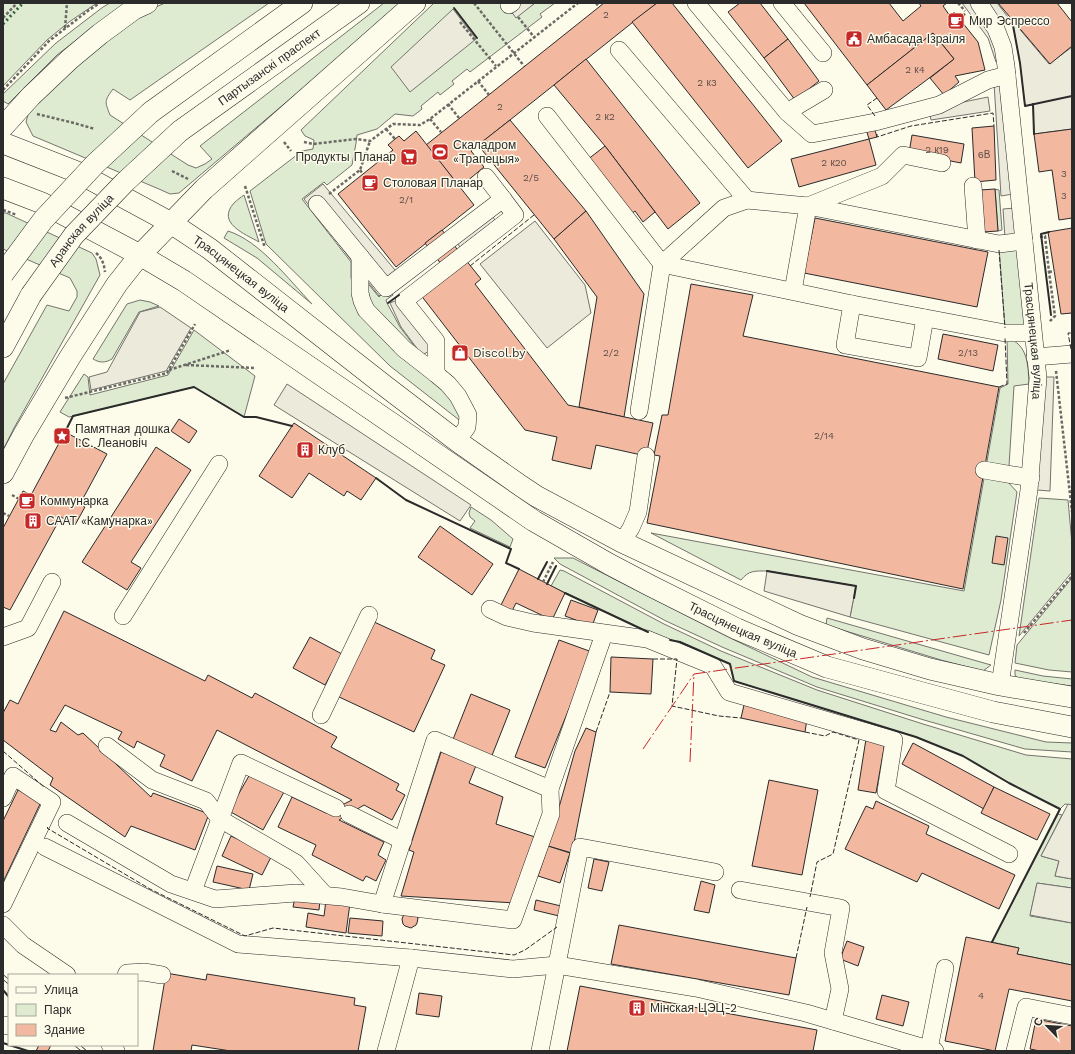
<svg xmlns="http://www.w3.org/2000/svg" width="1075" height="1054" font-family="'Work Sans',sans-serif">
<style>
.green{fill:#deebd1;stroke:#74746e}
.parking{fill:#eceadb;stroke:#74746e}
.building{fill:#f2b8a0;stroke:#2b2b2b}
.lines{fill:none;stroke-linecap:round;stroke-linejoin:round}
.minor-casing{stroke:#2b2b2b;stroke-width:18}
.major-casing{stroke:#2b2b2b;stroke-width:22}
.path{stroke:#6a6964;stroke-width:2.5;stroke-dasharray:3 2;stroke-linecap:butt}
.minor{stroke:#fdfbea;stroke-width:17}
.major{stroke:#fdfbea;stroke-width:21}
.rail-casing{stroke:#2b2b2b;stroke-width:4.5}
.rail{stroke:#fdfbea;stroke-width:3;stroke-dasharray:9;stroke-linecap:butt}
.major-bridge-casing{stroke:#2b2b2b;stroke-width:22;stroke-linecap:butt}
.major-bridge{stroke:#fdfbea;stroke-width:21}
.hedge{stroke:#34623c;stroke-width:3;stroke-dasharray:2 3;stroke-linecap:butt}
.fence{stroke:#2b2b2b;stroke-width:1;stroke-dasharray:5 2;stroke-linecap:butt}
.wall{stroke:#2b2b2b;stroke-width:2}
.power{stroke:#c62828;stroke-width:1;stroke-dasharray:14 3 2 3;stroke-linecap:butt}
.labels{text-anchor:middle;stroke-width:3;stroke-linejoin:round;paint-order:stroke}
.number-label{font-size:10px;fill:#5d4e48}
.poi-label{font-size:12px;fill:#2b2b2b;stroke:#fdfbea;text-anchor:start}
.street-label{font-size:12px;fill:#2b2b2b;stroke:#fdfbea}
</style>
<rect width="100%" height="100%" fill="#fdfbea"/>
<g class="green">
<polygon points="3,3 97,3 69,22 47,40 3,86"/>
<polygon points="110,3 134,3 95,26 57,55 8,104 3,101 3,94 56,43 103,7"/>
<path d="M165 3H269L130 100 113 89C104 101 105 102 110 115L188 165 196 168 205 164 212 159 200 146 384 3H400L349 49 179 193 170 194 159 189 33 136 26 122 30 107 82 59 149 10Z"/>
<polygon points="434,3 505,3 516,17 535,3 555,3 540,14 542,17 470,72 467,69 452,81 454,84 440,95 438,92 421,106 422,109 413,116 395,114 377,129 357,135 356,143 352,165 327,185 324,182 302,199 351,262 351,277 354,295 443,384 463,423 390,366 266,244 250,191 302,151 313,149 314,140 305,136 301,130"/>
<polygon points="995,189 999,190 1002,230 998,231"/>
<path d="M244 195 259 242C245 234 216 223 234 203 237 200 241 197 244 195Z"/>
<polygon points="3,213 6,213 92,253 96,259 100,275 14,428 3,450 3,384 47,305 69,311 77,297 77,291 70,278 3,249"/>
<path d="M228 231C260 241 289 280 312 304L257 258 224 238Z"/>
<polygon points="1021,244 1025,329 1005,328 999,247"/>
<polygon points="365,280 379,297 384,292 390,291 393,295 386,300 387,303 400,327 421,355 372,308"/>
<path d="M140 300 150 302 159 306 139 312 112 359C105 363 100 363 93 359L127 304Z"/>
<polygon points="194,330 255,376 244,417 194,387 74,416 69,417 60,412 84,374 88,377 90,395 168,375"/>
<path d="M1007 338C1028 344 1028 365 1029 384L1014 386 1008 482 1017 492 1001 600 989 655 850 617 856 586 768 571C755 571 749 570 741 580L651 533 964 591 1000 388 1008 384Z"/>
<polygon points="1039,498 1068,500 1072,544 1072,572 1019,636"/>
<polygon points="471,507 491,520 513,539 510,547 470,528 475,521 470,517 469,513"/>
<polygon points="554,558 573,558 726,636 812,677 946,717 1046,742 1072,743 1072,752 1025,749 924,720 817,687 722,647 666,621 560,564"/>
<polygon points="560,570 564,571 664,624 721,651 817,690 923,724 1026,755 1072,759 1072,805 1065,804 1060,809 1009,783 963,756 916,737 734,681 730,664 680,642 662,639 551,586"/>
<polygon points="1072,578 1072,672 1049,670 1015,663 1017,645"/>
<polygon points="827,618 991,665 983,671 941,660 826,625"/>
<polygon points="1015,670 1043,676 1072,679 1072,686 1018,679 1015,675"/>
<polygon points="1058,814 1062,815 1041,856 1059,861 1055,876 1072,879 1072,888 1037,883 1030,916 1072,923 1072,965 1017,954 1019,948 992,942"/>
</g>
<g class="parking">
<polygon points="505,3 535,3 516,18"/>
<polygon points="962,3 973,3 991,26 1000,61 996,62 988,38"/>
<polygon points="983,3 997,3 1008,17 999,24"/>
<polygon points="453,9 476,39 410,92 391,67"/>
<polygon points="1012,20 1049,64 1072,47 1072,129 1034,134 1033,105 1025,106 1020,63"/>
<polygon points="1002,82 1013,194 1001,196 994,83"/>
<polygon points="988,97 990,111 931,120 929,109"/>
<polygon points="323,184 405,282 384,292 379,296 304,199"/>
<polygon points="1015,208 1018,237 1005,238 1003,209"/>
<polygon points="489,212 495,220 460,247 454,239"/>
<polygon points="535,221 585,285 591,313 547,348 480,264"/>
<polygon points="400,299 433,349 422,355 401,327 390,303"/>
<polygon points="160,307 191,328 166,371 91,390 89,377 107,372 140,312"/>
<polygon points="1041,377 1054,377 1050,491 1037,490"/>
<polygon points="287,384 471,505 460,521 274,405"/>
<polygon points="767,571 856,586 850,617 764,591"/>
<polygon points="1068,804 1072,805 1072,879 1055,876 1059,861 1041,856"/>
<polygon points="1037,883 1072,888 1072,923 1030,915"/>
</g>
<g class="building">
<polygon points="604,3 657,3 471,151 484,167 460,187 426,145"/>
<polygon points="657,3 672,3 782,141 748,168 632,22"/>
<polygon points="740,3 760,3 788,39 764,58 728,12"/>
<polygon points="804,3 889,3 903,21 921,6 919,3 947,3 943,6 950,16 954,12 978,42 985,70 955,76 959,82 944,95 930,78 954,59 933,33 867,85"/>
<polygon points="998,3 1057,3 1072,22 1072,46 1050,64"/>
<polygon points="933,33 954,59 924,82 886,110 867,85"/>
<polygon points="788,39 819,81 795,100 764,58"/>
<polygon points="586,59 700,203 668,229 605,146 554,85"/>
<polygon points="510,120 586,211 554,239 478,145"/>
<polygon points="994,126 996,180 975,182 972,128"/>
<polygon points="874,127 877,137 869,139 866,129"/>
<polygon points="1072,129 1072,218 1059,220 1052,170 1039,172 1034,134"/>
<polygon points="416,131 474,205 396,267 338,194 393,150 388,145 395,139 399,136 404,141"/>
<polygon points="912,135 964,144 961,163 909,153"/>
<polygon points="869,139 876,165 799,187 791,159"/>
<polygon points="605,146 655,212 643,222 635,211 630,215 587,160"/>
<polygon points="995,189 998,231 983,232 980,190"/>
<polygon points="586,211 644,294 624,417 579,407 597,297 554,239"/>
<polygon points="815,218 988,252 977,307 804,273"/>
<polygon points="1072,228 1072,313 1061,314 1048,232"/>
<polygon points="442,230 465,259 448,273 425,243"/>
<polygon points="465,259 481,279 475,284 568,405 653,423 646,456 596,445 591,469 552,460 557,437 525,430 420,294"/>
<polygon points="691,284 753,295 743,336 999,387 963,589 647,523 660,456 654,455 662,415 668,415"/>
<polygon points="943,334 998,345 993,371 938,359"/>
<polygon points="179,419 197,431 189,443 171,431"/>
<polygon points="294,423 376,478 361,500 347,491 344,496 309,473 292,498 259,476"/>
<polygon points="65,432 107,454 80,504 85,507 75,525 61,517 10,610 3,607 3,528 23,491 31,495"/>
<polygon points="156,447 191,470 131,562 141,568 127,590 82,562"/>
<polygon points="440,526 493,564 472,595 418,557"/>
<polygon points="996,536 1008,538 1004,565 992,563"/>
<polygon points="519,569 565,593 552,620 516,603 512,611 501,605"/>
<polygon points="571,600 598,610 592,626 565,616"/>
<polygon points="64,611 205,681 208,675 252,698 255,693 337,737 331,747 399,784 396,790 405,795 392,820 364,805 339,820 384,842 378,855 386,860 376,881 366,876 363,881 312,855 316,845 278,827 292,797 326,813 352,800 217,730 192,781 160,766 165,755 137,741 134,748 118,739 122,732 65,705 50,730 56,732 61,722 78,735 83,733 151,797 153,793 209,814 195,850 131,826 125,837 50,785 53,778 3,740 3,713 10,700 18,704"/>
<polygon points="372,621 435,650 431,659 445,665 414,732 337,696"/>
<polygon points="310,637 342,654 325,685 293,668"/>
<polygon points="559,640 592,652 545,768 515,757"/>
<polygon points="611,657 653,659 651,694 610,692"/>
<polygon points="471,694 510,710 491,758 452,742"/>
<polygon points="744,705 807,719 805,732 741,718"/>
<polygon points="586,728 596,732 572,853 548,846 575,751"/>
<polygon points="866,739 885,742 876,793 858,790"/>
<polygon points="913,743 994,787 984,809 902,764"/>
<polygon points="441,752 477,763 469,783 503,797 496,824 538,838 515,903 401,896 414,852 409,850"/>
<polygon points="250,774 284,792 263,830 229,811"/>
<polygon points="769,780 818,790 802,875 752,866"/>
<polygon points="21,785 41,802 4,880 9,883 3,896 3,821 18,790 20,791"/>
<polygon points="994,787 1050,814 1037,840 981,813"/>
<polygon points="876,801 929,826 926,834 1015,875 999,909 922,873 917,882 845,849 866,806 873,809"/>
<polygon points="231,836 272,855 262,875 222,856"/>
<polygon points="548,846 570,853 560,883 538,876"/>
<polygon points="594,859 609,862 602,891 588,888"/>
<polygon points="217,866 253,874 249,890 213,882"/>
<polygon points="701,881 715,885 709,913 694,910"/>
<polygon points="295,897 320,900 319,910 293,907"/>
<polygon points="326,900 350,903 346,933 306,927 308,913 324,916"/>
<polygon points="536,900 561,906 559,916 534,910"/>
<polygon points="404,914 417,916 418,918 417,923 416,925 411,928 405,926 403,924 402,919"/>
<polygon points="350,918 383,921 382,936 348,933"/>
<polygon points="619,925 796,958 789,995 611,964"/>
<polygon points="966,937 1019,948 1017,954 1072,965 1072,1001 1009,989 995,1051 945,1041"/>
<polygon points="847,941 864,947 858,966 840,959"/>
<polygon points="166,973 206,980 207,974 355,998 354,1005 366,1007 358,1051 231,1051 192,1045 191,1051 153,1051"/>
<polygon points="580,986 817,1030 813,1051 567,1051"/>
<polygon points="419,993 442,996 439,1017 416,1014"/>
<polygon points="882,995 909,1002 903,1026 876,1019"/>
<polygon points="1036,1019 1072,1026 1072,1051 1040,1051 1030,1049"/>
<polygon points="39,1045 51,1045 48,1051 36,1051"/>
</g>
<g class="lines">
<g class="minor-casing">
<g id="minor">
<polyline points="696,3 787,112 824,90"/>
<polyline points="782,3 823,53"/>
<path id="s1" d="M979 3 996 29 1003 47 1006 66 1038 378 1029 490 1000 685"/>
<polyline points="509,5 512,3"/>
<polyline points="619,50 747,200 808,206 793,291"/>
<polyline points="787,112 812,134 875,122 939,105 988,80 1007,75"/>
<polyline points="547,116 662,264 852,304 1005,333 1032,333"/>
<polyline points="486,177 503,199"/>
<polyline points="973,186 977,240"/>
<polyline points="317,204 386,288 503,199 515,215 404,301 436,341 436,374"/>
<polyline points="808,206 999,244 1024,241"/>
<polyline points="808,206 882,176 903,155 942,163"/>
<polyline points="360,256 360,293 362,301 366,310 404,349 436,374 448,384 458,396 468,415 467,427 457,441"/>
<polyline points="852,304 845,345 918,358 925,318"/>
<polyline points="1035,357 1072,354"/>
<polyline points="639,411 662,264 724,208 747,200"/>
<polyline points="984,470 1031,478"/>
<polyline points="622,542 631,528 638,512 646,456"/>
<polyline points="490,609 507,617 533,623 647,639 713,666 729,692 894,740 886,791 1009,854"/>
<polyline points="123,616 219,464"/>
<polyline points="3,637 28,628 52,582"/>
<polyline points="321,715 369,615"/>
<polyline points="107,746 152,780 206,801 220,819 296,863 325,895"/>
<polyline points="3,798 13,776 52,802 3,904"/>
<polyline points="349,814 403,841"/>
<polyline points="67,823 171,884 215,899 296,893 342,897 382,904 435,740 550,789 604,634"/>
<polyline points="45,847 238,944 411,958 513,969 557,965 696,988 806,1013 935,1051"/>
<polyline points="740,890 841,908 833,953 840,989 833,1021"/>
<polyline points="193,891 241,763 336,808"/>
<polyline points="382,904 513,920 551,814 550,789"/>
<polyline points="3,925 23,945 67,975"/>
<polyline points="126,975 127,973 144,972 162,975"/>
<polyline points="3,1025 9,1026"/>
<polyline points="110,1045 116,1051"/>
<polyline points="929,1049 945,968"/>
<polyline points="386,1051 411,958"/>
<polyline points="540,1051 580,847 715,872"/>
<polyline points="1015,1051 1026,1007 1072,1016"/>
</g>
</g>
<g class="major-casing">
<g id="major">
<polyline points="151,112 302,3"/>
<polyline points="3,127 31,96 70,59 100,34 134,9 147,3"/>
<path id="s2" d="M180 131 359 3"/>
<path id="s3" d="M3 143 77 172 171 223 210 249 385 386 457 441 521 486 536 496 622 542 799 625 863 649 930 669 1000 685 1072 697"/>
<path id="s4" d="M3 188 42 203 140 255 184 281 534 521 609 564 649 585 737 629 827 667 993 712 1072 727"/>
<polyline points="3,347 31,295"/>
<polyline points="3,473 24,434 70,357 117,284 140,255 204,189 415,3"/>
</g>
</g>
<g class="path">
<polyline points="474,3 524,66"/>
<polyline points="596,3 599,7"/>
<polyline points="958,3 965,11"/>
<polyline points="518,17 534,37"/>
<polyline points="3,18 17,3"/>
<polyline points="959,19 966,13"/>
<polyline points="460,22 496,66"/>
<polyline points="65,28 67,3"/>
<polyline points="478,81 489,95"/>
<polyline points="3,90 49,41 89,10 100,3"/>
<polyline points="448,104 459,118"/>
<polyline points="37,114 74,123 95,129"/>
<polyline points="430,119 441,132"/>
<polyline points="386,129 395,139"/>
<polyline points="284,142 291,151"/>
<polyline points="304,142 313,144 356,139 370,141 393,124 420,125 430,119 578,3"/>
<polyline points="360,170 363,174"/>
<polyline points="172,171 188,179"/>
<polyline points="245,186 265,248"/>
<polyline points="329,194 360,170 370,141"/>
<polyline points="3,210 17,215"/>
<polyline points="1040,237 1045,236 1049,272 1055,316 1049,322"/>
<path d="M96 253C102 258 104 264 105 272"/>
<polyline points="1049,272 1055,271"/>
<polyline points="186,365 256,368"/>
<polyline points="169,370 231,350"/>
<polyline points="1056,371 1072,512"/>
<polyline points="65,398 167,373 195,324"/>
<polyline points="12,495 19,499"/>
<polyline points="3,513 9,516"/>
<polyline points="543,582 553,562"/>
<polyline points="1024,633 1072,576"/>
</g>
<use href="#minor" class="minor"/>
<use href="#major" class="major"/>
<g class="rail-casing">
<g id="rail">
<polyline points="3,977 9,982"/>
<polyline points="77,1045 84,1051"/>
</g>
</g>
<use href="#rail" class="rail"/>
<g class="major-bridge-casing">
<g id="major-bridge">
<polyline points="3,274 43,220 95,164 151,112"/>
<path id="s5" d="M31 295 74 235 125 182 180 131"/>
</g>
</g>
<use href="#major-bridge" class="major-bridge"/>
<polyline class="hedge" points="3,24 23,3"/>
<g class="fence">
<polyline points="875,116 867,105 877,98"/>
<polyline points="877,134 877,137 911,126 993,113 994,126"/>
<polyline points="999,250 1005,328"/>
<polyline points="470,266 534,215"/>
<polyline points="1071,349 1068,333 1072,333"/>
<polyline points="999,387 1007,384 1005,338"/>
<polyline points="653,659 677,659 672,706 719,716 741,718"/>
<polyline points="596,732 610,692"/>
<polyline points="805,732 825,736 833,732 859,740 833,854 817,862 810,897"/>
<polyline points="3,751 44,787"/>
<polyline points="48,827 47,828 150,889 245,936 273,928 514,955 525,950 557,927"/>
<polyline points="796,958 807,907"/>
</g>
<g class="wall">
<polyline points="454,8 477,38"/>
<polyline points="1012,20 1020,63 1025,106 1072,96"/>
<polyline points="1033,104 1034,134"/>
<polyline points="1049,232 1041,234 1051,315"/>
<polyline points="388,303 399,295"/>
<polyline points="65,432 73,416 194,387 244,417 256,417 292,426"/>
<polyline points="376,478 406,500 511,549 506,563 519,569"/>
<polyline points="767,571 856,586 854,598"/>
<polyline points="538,579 547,562"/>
<polyline points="547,584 556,566"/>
<polyline points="565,593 648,632"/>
<polyline points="670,640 680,642 730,664 734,681 916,737 963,756 1009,783 1060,809 992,942"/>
<polyline points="3,990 9,997"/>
<polyline points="3,1043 28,1051"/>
</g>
<g class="power">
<polyline points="643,749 694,674 1072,620"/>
<polyline points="690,762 694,674"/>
</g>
</g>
<defs>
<g id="cafe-square" transform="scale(0.9)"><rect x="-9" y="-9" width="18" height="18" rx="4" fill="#c62828" stroke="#fdfbea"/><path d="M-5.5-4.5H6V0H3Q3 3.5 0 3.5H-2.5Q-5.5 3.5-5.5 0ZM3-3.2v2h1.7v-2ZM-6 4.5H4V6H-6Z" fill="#fff"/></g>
<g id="civic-square" transform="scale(0.9)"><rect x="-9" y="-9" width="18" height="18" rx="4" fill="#c62828" stroke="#fdfbea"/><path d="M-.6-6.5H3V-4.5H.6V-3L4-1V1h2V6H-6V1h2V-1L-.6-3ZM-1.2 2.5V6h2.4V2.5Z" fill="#fff"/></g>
<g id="stadium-square" transform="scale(0.9)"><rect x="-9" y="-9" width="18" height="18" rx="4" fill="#c62828" stroke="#fdfbea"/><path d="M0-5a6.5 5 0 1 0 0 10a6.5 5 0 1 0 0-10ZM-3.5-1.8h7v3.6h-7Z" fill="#fff"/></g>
<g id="supermarket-square" transform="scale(0.9)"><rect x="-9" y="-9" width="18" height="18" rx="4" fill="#c62828" stroke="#fdfbea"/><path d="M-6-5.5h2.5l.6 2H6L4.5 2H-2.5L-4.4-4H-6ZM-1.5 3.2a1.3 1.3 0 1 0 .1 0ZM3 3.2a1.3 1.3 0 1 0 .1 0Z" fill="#fff"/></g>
<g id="shop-square" transform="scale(0.9)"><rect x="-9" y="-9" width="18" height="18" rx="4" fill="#c62828" stroke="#fdfbea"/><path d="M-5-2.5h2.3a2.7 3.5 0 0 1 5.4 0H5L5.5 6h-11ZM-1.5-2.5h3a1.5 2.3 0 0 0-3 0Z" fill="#fff"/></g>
<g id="sight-square" transform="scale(0.9)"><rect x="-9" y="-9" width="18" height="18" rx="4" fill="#c62828" stroke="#fdfbea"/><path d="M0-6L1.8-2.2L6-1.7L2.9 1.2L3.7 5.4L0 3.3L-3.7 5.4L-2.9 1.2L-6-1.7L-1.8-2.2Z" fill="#fff"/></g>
<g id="building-square" transform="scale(0.9)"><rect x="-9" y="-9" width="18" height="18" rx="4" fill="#c62828" stroke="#fdfbea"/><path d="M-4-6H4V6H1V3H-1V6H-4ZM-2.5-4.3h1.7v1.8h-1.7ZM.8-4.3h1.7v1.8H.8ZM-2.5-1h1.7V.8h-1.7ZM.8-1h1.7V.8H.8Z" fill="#fff"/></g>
</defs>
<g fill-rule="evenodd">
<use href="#cafe-square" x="956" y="21"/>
<use href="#civic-square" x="854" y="39"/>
<use href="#stadium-square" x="440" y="152"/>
<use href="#supermarket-square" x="409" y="157"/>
<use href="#cafe-square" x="370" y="183"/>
<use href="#shop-square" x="460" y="353"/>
<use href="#sight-square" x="62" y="436"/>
<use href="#building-square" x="305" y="450"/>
<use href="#cafe-square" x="27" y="501"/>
<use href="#building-square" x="33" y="521"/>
<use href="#building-square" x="637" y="1008"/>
</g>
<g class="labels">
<g class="number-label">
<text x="606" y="18">2</text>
<text x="915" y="73">2 к4</text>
<text x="707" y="86">2 к3</text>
<text x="500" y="110">2</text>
<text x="605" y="120">2 к2</text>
<text x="937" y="153">2 к19</text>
<text x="984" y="158">6В</text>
<text x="834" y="166">2 к20</text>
<text x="1064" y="177">3</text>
<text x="531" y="181">2/5</text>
<text x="1064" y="199">3</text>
<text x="406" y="203">2/1</text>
<text x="611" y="356">2/2</text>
<text x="968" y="356">2/13</text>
<text x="824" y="439">2/14</text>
<text x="981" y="999">4</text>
</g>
<g class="poi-label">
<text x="969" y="25">Мир Эспрессо</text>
<text x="867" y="43">Амбасада Ізраіля</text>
<text x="453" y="149">Скаладром<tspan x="453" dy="14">«Трапецыя»</tspan></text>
<text x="396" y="161" text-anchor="end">Продукты Планар</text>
<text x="383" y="187">Столовая Планар</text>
<text x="473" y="357">Discol.by</text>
<text x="75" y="433">Памятная дошка<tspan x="75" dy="14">І.С. Леановіч</tspan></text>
<text x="318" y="454">Клуб</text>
<text x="40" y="505">Коммунарка</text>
<text x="46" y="525">СААТ «Камунарка»</text>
<text x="650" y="1012">Мінская ЦЭЦ-2</text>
</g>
<g class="street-label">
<text dy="4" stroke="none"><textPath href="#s2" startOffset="110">Партызанскі праспект</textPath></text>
<text dy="4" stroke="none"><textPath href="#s5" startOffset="82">Аранская вуліца</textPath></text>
<text dy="4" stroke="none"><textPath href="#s3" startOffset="273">Трасцянецкая вуліца</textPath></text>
<text dy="4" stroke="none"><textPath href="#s1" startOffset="346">Трасцянецкая вуліца</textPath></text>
<text dy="4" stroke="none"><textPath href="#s4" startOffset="864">Трасцянецкая вуліца</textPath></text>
</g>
</g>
<rect width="1075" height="1054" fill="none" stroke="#2b2b2b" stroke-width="8"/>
<rect x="8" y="974" width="130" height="72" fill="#fdfbea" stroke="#a9a89e"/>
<rect x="16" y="987" width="20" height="6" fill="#fdfbea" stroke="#a9a89e"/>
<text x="44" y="994" font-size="12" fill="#2b2b2b">Улица</text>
<rect x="16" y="1004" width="20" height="12" fill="#deebd1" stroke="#a9a89e"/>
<text x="44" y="1014" font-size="12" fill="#2b2b2b">Парк</text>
<rect x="16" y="1024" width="20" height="12" fill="#f2b8a0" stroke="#a9a89e"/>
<text x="44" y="1034" font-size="12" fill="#2b2b2b">Здание</text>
<g transform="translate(1047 1026) rotate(295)" stroke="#fdfbea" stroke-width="3" paint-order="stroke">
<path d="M0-3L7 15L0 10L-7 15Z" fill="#2b2b2b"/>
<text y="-6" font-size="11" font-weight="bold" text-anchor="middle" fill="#2b2b2b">С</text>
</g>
</svg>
